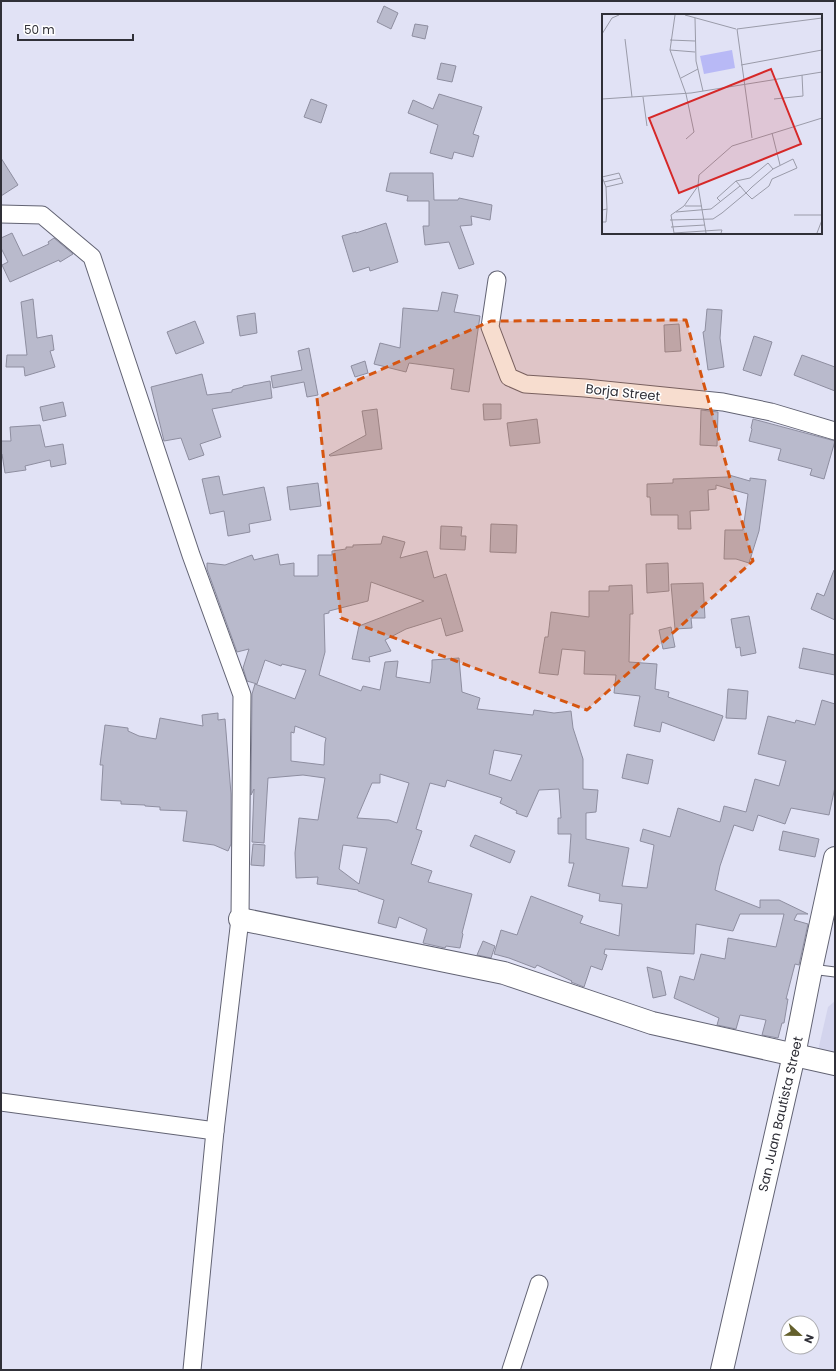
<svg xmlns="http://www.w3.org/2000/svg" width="836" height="1371" font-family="Poppins,sans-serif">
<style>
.built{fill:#d3d4ed}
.building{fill:#b9bacc;stroke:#8e8ea0;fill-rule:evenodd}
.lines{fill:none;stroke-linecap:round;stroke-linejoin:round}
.lane-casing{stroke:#626373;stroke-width:11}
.street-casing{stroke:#626373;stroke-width:19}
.secondary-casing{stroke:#626373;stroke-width:24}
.lane{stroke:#fff;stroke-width:9}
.street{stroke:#fff;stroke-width:17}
.secondary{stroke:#fff;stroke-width:22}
.marked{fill:#d65510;fill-opacity:0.2;stroke:#d65510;stroke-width:3;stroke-dasharray:8 5;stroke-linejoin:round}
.labels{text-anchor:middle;stroke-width:3;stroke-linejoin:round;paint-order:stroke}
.street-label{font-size:13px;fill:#303038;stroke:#fff}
.inset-road{fill:none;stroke:#9a9ba9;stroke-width:1}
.view{fill:#d62828;fill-opacity:0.15;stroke:#d62828;stroke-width:2}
.inset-edge{fill:none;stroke:#303038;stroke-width:2}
</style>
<rect width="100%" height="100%" fill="#e1e2f5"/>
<polygon class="built" points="835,1001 835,1058 817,1055 828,1007"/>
<g class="building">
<polygon points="384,6 398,13 391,29 377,22"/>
<polygon points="415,24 428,26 425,39 412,36"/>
<polygon points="441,63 456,66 452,82 437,79"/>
<polygon points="439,94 482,107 473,134 479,136 473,157 454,152 452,159 430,153 438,125 408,113 413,100 433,109"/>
<polygon points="311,99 327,105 321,123 304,117"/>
<polygon points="1,158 18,185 1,196"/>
<polygon points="390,173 433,173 434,200 458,200 459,198 492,205 490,220 471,216 472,225 460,226 474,264 459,269 449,242 425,245 423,226 429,226 429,201 407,201 408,196 386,191"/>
<polygon points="386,223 398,262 370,271 369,267 353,272 342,236 356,232 356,233"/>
<polygon points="12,233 23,256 49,244 48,242 54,238 73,254 60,262 59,260 10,282 2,265 8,262 1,248 1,238"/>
<polygon points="442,292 458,295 454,312 480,316 469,392 451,389 454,369 409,363 406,372 374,364 380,343 400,348 403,308 438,311"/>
<polygon points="33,299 37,338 52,335 54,350 50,351 55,367 25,376 24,367 6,367 7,355 27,355 21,302"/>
<polygon points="707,309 722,310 720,338 724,367 708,370 703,332 705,331"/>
<polygon points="255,313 257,333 240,336 237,316"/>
<polygon points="195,321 204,343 176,354 167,332"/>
<polygon points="679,324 681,351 665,352 664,325"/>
<polygon points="754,336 772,342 761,376 743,370"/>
<polygon points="309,348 318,395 307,397 304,382 273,388 271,376 302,370 298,351"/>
<polygon points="802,355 835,367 835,391 794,375"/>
<polygon points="365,361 368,373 355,377 351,366"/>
<polygon points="202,374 207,395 232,392 232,390 243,387 243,386 270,381 272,398 212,409 221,437 200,444 204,455 189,460 181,438 164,441 151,387"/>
<polygon points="63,402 66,416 43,421 40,407"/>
<polygon points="483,404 501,404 501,419 484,420"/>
<polygon points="377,409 382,449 330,456 329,455 366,435 362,411"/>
<polygon points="701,410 718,412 717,446 700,445"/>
<polygon points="537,419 540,443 510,446 507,423"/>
<polygon points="753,419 835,441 824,479 810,475 812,469 778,460 781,449 749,441 752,429 751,428"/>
<polygon points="40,425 45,447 63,444 66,464 51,467 50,460 25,466 26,470 5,473 2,454 1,454 1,441 11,441 10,427"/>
<polygon points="729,475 750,481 750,478 766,480 759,531 749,563 736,559 724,559 725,530 743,530 748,494 716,485 716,489 708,490 709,510 690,511 691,529 678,529 678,515 651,515 650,497 647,497 647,484 673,483 673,479 728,477"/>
<polygon points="219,476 223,495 264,487 271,520 249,524 250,532 228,536 224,511 210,514 202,479"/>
<polygon points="318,483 321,506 290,510 287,487"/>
<polygon points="491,524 517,525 516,553 490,552"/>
<polygon points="441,526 462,527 461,536 466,536 465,550 440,549"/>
<path d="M383 536 405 542 400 558 427 551 434 578 446 574 463 631 446 636 441 618 406 629 385 640 391 651 369 657 370 662 352 659 359 626 424 601 371 582 368 601 329 611V613L324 614 325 652 319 675 361 691 363 686 380 690 385 662 398 661 396 677 430 683 432 668V660L459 658 462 692 480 698 477 709 533 715 534 710 554 713 571 711 573 728 583 759V789L598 790 596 812 586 813V839L629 848 622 886 647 888 654 845 640 841 643 829 670 837 678 808 720 822 724 806 746 812 755 779 779 786 786 761 758 754 768 716 795 723 796 720 815 725 822 700 835 704V787L829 815 791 808 785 824 758 815 753 831 734 825 720 866 715 890 760 908V900H779L808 914H797L794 920 808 924 799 965 795 964 786 999H788L784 1023H782L778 1038 762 1035 766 1020 740 1015 736 1029 717 1025 719 1018 674 998 680 976 694 980 701 954 725 959 728 938 776 947 784 914H740L733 931 696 924 694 954 605 949 604 954 607 955 602 970 591 966 584 987 571 982 572 981 537 965 535 968 509 958 494 954 501 930 517 935 531 896 583 916 580 923 619 936 622 904 599 901 600 894 568 886 574 863H569L571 834H558V818H561L559 789 539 790 527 817 516 813 517 811 500 803 502 798 447 780 445 787 430 783 416 829 422 831 411 864 432 871 428 882 472 894 462 933 463 934 460 948 446 946 445 948 423 943 427 929 399 917 396 928 378 923 384 900 358 891V890L317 884 318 877 296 878 295 853 299 818 318 820 325 778 303 775 268 778 264 843 252 842 254 789 251 795 252 694 255 684 295 699 306 670 282 664 281 666 265 660 257 684 247 681 243 668 249 649 237 652 207 569V563L225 565 252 555 254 560 278 554 280 565 294 563V576H318V555H332V551L346 549V547H353V545L381 544ZM295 726 326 738 325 743 324 765 291 761V732L294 733ZM494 750 522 755 511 781 489 774ZM380 774 409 783 397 823 389 820 357 818 372 783H380ZM343 845 367 848 359 884 339 869Z"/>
<polygon points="668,563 669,591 647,593 646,564"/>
<polygon points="834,570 835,570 835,620 811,609 817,593 824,596"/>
<polygon points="703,583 705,618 691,618 692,628 675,629 671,584"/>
<polygon points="632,585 633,614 630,614 629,662 657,664 655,689 669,692 668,697 723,716 714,741 662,722 660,732 634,726 640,696 614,693 616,675 584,674 585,651 562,649 558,675 539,673 545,637 548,637 551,612 589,617 589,591 609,591 609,586"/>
<polygon points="749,616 756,653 741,656 740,647 736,648 731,619"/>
<polygon points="671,627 675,647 663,649 659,630"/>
<polygon points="803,648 835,655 835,675 799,668"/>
<polygon points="728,689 748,691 746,719 726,718"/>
<polygon points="218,713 218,720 225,719 231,794 231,844 228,851 214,845 183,841 187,811 160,810 160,807 145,806 145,805 121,804 121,801 101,800 103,765 100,765 105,725 128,728 128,731 139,736 156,739 160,718 203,726 202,715"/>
<polygon points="627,754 653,760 648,784 622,778"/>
<polygon points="783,831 819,839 815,857 779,850"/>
<polygon points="475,835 515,851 510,863 470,846"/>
<polygon points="253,844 265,845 264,866 251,865"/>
<polygon points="483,941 495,946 491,958 477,955"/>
<polygon points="647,967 661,971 666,995 653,998"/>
</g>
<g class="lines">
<g class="lane-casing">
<polyline id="lane" points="811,969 835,972"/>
</g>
<g class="street-casing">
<g id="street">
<polyline points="1,214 42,215 92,257 191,555 242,695 240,919 215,1131 192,1370"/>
<polyline points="497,280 490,327 509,377 525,384 585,388 723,402 771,412 835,431"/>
<polyline points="1,1102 215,1131"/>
<polyline points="511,1370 539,1284"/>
</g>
</g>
<g class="secondary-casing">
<g id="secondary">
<polyline points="240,919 504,973 652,1023 835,1064"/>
<polyline points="722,1370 794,1055 811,969 835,858"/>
</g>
</g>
<use href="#lane" class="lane"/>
<use href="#street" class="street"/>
<use href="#secondary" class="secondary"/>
</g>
<path class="marked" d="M686 320 753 561 587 710 341 618 317 398 491 321Z"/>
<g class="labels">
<g class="street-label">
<text transform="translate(623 392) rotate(6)" y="5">Borja Street</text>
<text transform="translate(780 1114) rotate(-77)" y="5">San Juan Bautista Street</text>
</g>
</g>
<g transform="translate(602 14)">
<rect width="220" height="220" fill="#e1e2f5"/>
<path d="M130 36 133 54 102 60 98 42Z" fill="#b8b9f6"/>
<path class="inset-road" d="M73 1 68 36 84 80 92 118 84 125M83 1 134 15M93 4 94 47 101 77M0 20 10 4 17 1M23 25 30 83M68 26 93 27M68 36 93 38M139 51 220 36M79 64 96 55M41 83 45 112M0 85 89 79 220 58M172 85 201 82 200 61M170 119 178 151M150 124 135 15 220 4M2 168 19 164M96 172 97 161 130 132 220 104M4 173 21 169 17 159 0 163 4 173 5 195M119 188 115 184 134 167 148 164 166 149 171 155M83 192H100M0 196 5 195 4 208H0M74 198 109 195 138 172M192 201H220M68 206 111 205 120 199 144 179 150 173 171 155 191 145 195 154 170 165 167 172 150 185 144 179 134 167M69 213 103 211M72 219 69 201 82 192 96 172 104 219M72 219 117 216H120L119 219M215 219 220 206"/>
<path class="view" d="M169 55 199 130 77 179 47 104Z"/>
<rect width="220" height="220" class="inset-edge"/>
</g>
<rect width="836" height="1371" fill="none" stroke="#303038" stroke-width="4"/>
<g transform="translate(800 1335) rotate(112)"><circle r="19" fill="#ffffff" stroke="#acacaf"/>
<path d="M0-3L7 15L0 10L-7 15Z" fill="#64602c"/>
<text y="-6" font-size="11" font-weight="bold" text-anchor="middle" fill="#303038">N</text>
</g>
<path d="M18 34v6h115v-6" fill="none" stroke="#303038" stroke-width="2"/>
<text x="24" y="34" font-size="12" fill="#303038" stroke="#ffffff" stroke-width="3" paint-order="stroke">50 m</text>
</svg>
